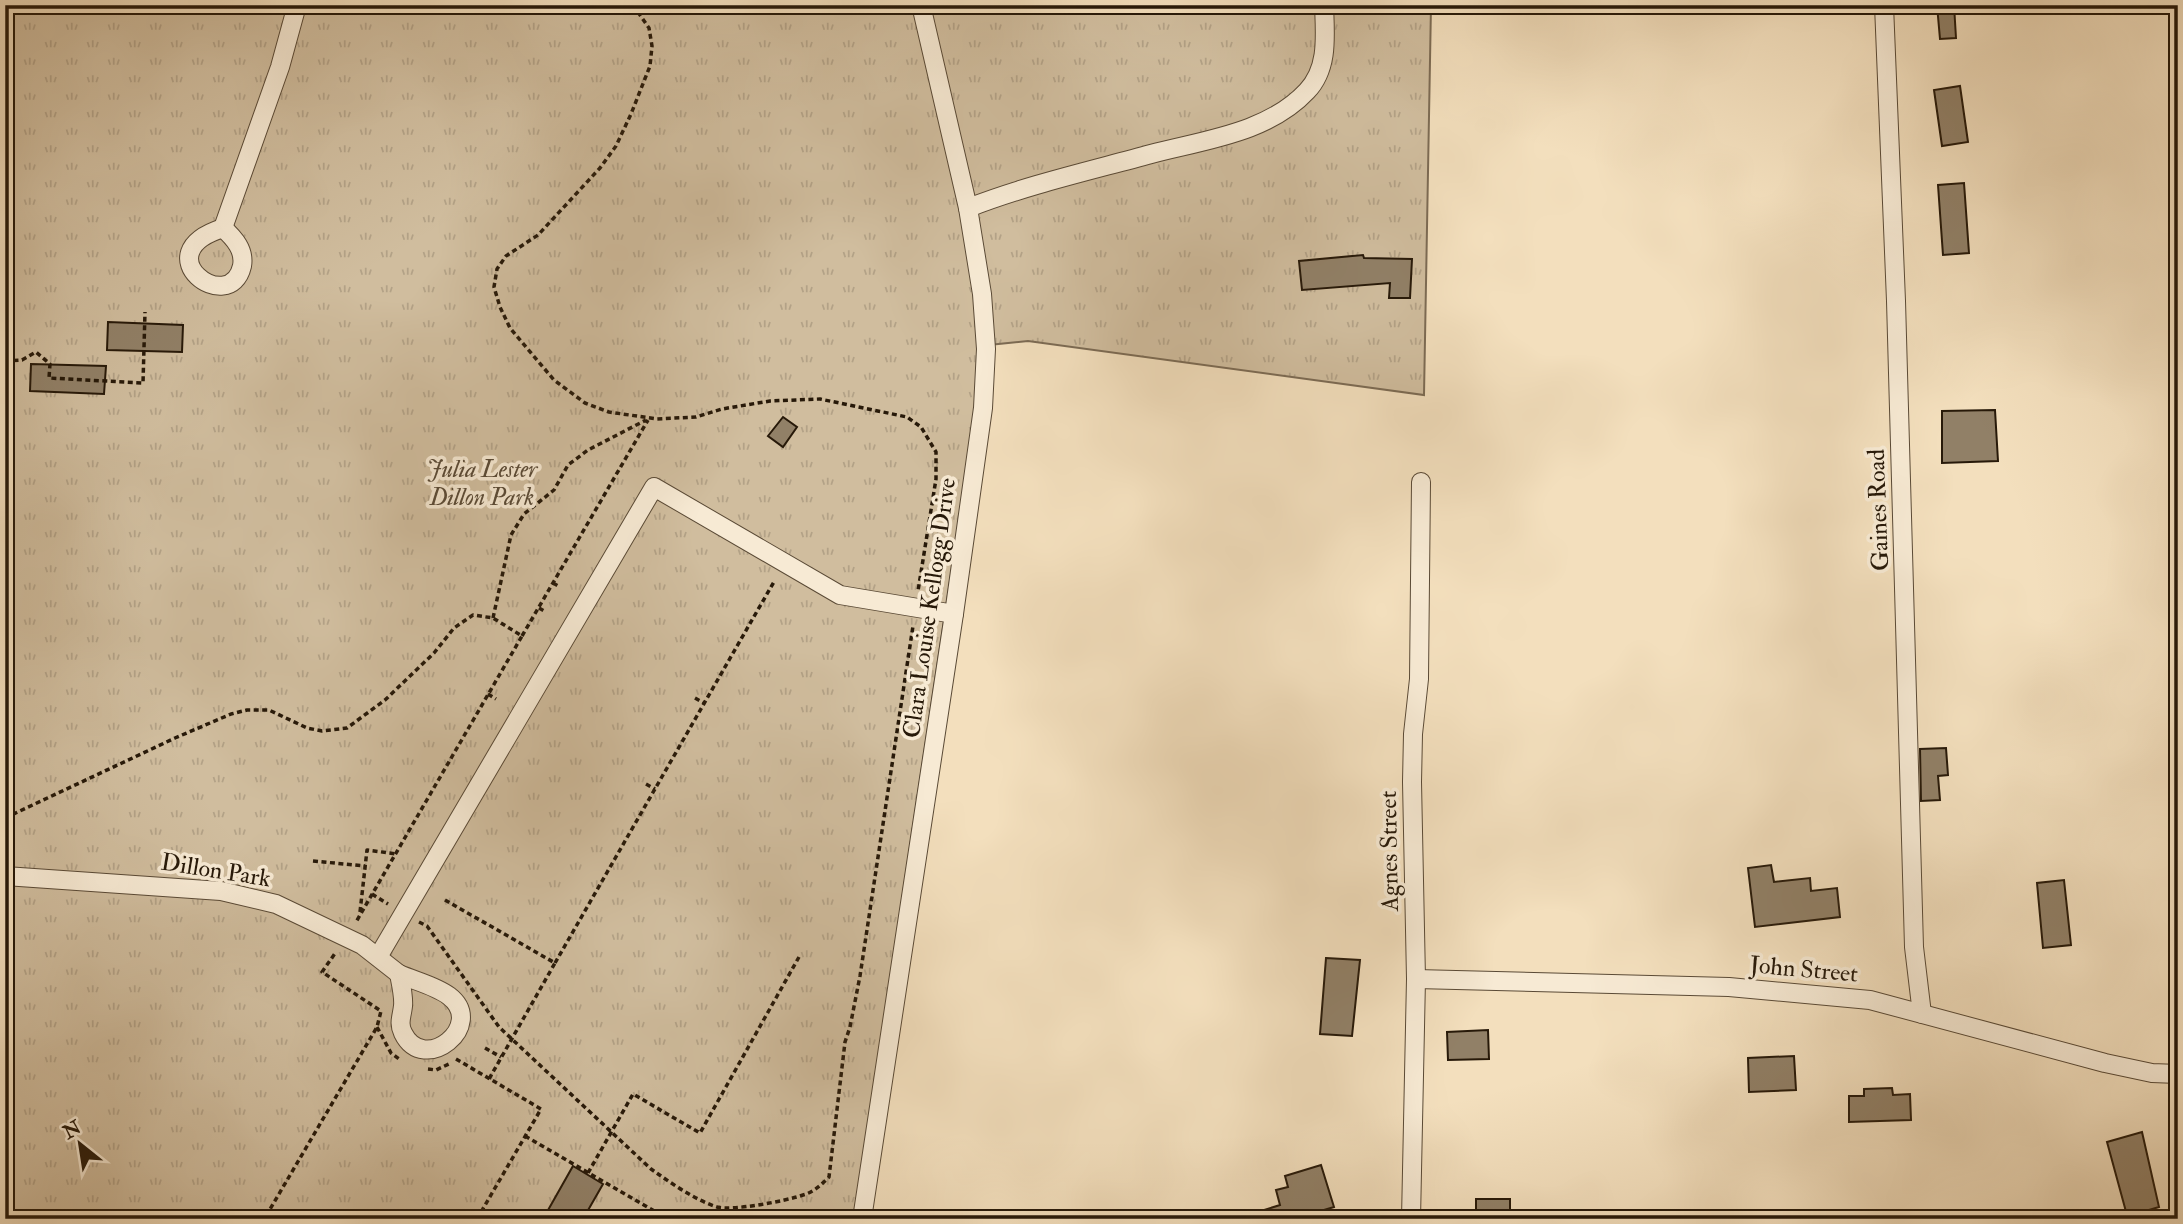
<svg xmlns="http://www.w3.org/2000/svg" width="2183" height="1224" font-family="'IM FELL Double Pica',serif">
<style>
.park{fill:url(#park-tufts);stroke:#7c6b54;stroke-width:2}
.building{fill:#918067;stroke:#271909;stroke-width:2}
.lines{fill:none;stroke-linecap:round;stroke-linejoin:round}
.minor-casing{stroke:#5a4a36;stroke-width:20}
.path{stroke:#271909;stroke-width:3.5;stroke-dasharray:5 3.5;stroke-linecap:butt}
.minor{stroke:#f7ead4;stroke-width:18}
.labels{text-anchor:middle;stroke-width:7;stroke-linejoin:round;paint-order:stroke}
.park-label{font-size:24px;font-style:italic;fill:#5a4a36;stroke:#f7ead4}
.street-label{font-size:24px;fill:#271909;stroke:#f7ead4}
</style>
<defs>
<pattern id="park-tufts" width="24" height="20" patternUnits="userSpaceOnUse" patternTransform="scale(1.75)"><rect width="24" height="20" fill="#d0bd9e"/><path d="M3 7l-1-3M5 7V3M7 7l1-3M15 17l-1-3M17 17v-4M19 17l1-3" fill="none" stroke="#b3a287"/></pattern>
</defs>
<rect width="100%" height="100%" fill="#f3dfbd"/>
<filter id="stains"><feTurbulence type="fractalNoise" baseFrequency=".00286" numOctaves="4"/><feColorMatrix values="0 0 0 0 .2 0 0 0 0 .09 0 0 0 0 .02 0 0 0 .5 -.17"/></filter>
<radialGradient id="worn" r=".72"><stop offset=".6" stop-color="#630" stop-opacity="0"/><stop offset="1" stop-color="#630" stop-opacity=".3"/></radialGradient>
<polygon class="park" points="5,5 1431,5 1424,395 1028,341 979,346 975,415 854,1219 5,1219"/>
<g class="building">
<polygon points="1937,5 1954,5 1956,38 1940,39"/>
<polygon points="1960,86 1968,142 1942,146 1934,90"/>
<polygon points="1964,183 1969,253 1943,255 1938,185"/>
<polygon points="1363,255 1364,258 1412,259 1410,298 1389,298 1390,283 1302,290 1299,261"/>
<polygon points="108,322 183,325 182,352 107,350"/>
<polygon points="31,364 106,366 104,394 30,391"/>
<polygon points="1995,410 1998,461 1942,463 1942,411"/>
<polygon points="783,417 797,427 783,447 768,436"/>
<polygon points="1946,748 1948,775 1938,776 1940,800 1921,801 1920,749"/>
<polygon points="1771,865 1774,882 1810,878 1811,891 1837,888 1840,917 1755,927 1748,868"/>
<polygon points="2064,880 2071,945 2043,948 2037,883"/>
<polygon points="1326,958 1360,960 1352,1036 1320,1034"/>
<polygon points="1488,1030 1489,1059 1448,1060 1447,1032"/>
<polygon points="1794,1056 1796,1090 1749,1092 1748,1058"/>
<polygon points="1892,1088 1893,1095 1910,1094 1911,1120 1849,1122 1849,1096 1864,1096 1864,1089"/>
<polygon points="2142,1132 2159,1207 2149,1210 2151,1219 2128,1219 2107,1142"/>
<polygon points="1321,1165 1334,1207 1324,1210 1326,1219 1248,1219 1248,1215 1280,1205 1276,1190 1288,1187 1285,1176"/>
<polygon points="573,1166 603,1184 583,1219 543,1219"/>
<rect x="1476" y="1199" width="34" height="20"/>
</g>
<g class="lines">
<g class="minor-casing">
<g id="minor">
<polyline points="1884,5 1896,301 1914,947 1922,1014"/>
<path d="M968 208C1027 185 1089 171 1151 154 1204 140 1268 133 1307 91 1329 68 1325 35 1324 5"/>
<polyline points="223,228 280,67 297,5"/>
<path d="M223 228C234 238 245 250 242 266 230 318 142 254 223 228Z"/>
<polyline points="5,876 221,891 276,904 362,945 399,974"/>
<polyline points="378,957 654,487 840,595 954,614"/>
<path d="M399 974C415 981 436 986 449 996 487 1025 424 1076 403 1033 398 1023 402 1016 403 1006 404 997 401 984 399 974Z"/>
<polyline points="1416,979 1729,987 1870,1000 2105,1063 2152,1073 2178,1074"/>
<polyline points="862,1219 954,614 983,408 986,349 982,294 968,208 921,5"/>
<polyline points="1411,1219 1416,979 1412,782 1413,734 1419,679 1421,482"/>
</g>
</g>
<g class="path">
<polyline points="633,5 649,28 652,46 650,66 631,114 616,146 600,168 538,235 506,256 497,269 494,287 500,307 510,328 554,380 585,403 609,412 657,419 696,417 722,409 770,401 820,399 907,417 921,427 936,452 936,479 918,591"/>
<polyline points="5,361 22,360 36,352 50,364 49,378 143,383 145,312"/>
<polyline points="553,583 560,587"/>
<polyline points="539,608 546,612"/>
<polyline points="493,618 511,535 524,514 554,490 568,465 588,450 646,420"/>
<polyline points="522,636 648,420"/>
<polyline points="488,694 496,699"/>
<polyline points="695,698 704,703"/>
<polyline points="646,784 655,789"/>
<polyline points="5,818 175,738 231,714 247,710 269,710 307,728 322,731 347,728 385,700 434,653 454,628 473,615 493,618 522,636 356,922"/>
<polyline points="313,861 365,866"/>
<polyline points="372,894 388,904"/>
<polyline points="445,900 555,963 489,1079"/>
<polyline points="360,912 367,850 397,854"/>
<path d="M419 922 427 926 499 1027 651 1169C671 1183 693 1199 717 1207 733 1211 786 1201 803 1195 814 1192 821 1185 829 1177L845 1042 850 1027 860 976 913 626"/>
<polyline points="555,963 775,580"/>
<polyline points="377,1027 391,1053 399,1059"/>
<polyline points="485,1048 501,1057"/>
<polyline points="456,1059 541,1109 477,1219"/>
<polyline points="428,1069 436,1070 451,1063"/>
<polyline points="525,1136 668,1219"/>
<polyline points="588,1173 633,1094 700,1133 799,957"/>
<polyline points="266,1216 377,1027 381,1011 322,972 336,952"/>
<polyline points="648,1219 653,1210"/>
</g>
<use href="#minor" class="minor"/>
</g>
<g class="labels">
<g class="park-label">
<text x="482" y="477">Julia Lester<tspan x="482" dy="28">Dillon Park</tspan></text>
</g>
<g class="street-label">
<text transform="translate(1878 510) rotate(-92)" y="8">Gaines Road</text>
<text transform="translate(929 608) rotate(-82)" y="8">Clara Louise Kellogg Drive</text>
<text transform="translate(1389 851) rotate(-91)" y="8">Agnes Street</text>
<text transform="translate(216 870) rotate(9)" y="8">Dillon Park</text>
<text transform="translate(1804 969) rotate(5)" y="8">John Street</text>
</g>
</g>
<rect width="2183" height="1224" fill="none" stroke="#f3dfbd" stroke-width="28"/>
<rect x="7" y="7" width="2169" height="1210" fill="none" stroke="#271909" stroke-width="3.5"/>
<rect x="14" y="14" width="2155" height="1196" fill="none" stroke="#271909" stroke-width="2"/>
<g transform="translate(80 1144) rotate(330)" stroke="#f7ead4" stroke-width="5" paint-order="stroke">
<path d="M0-5L12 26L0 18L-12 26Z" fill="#271909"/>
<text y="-10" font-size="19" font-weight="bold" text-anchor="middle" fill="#271909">N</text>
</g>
<rect width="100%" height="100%" filter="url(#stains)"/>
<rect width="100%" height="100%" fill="url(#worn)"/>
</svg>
